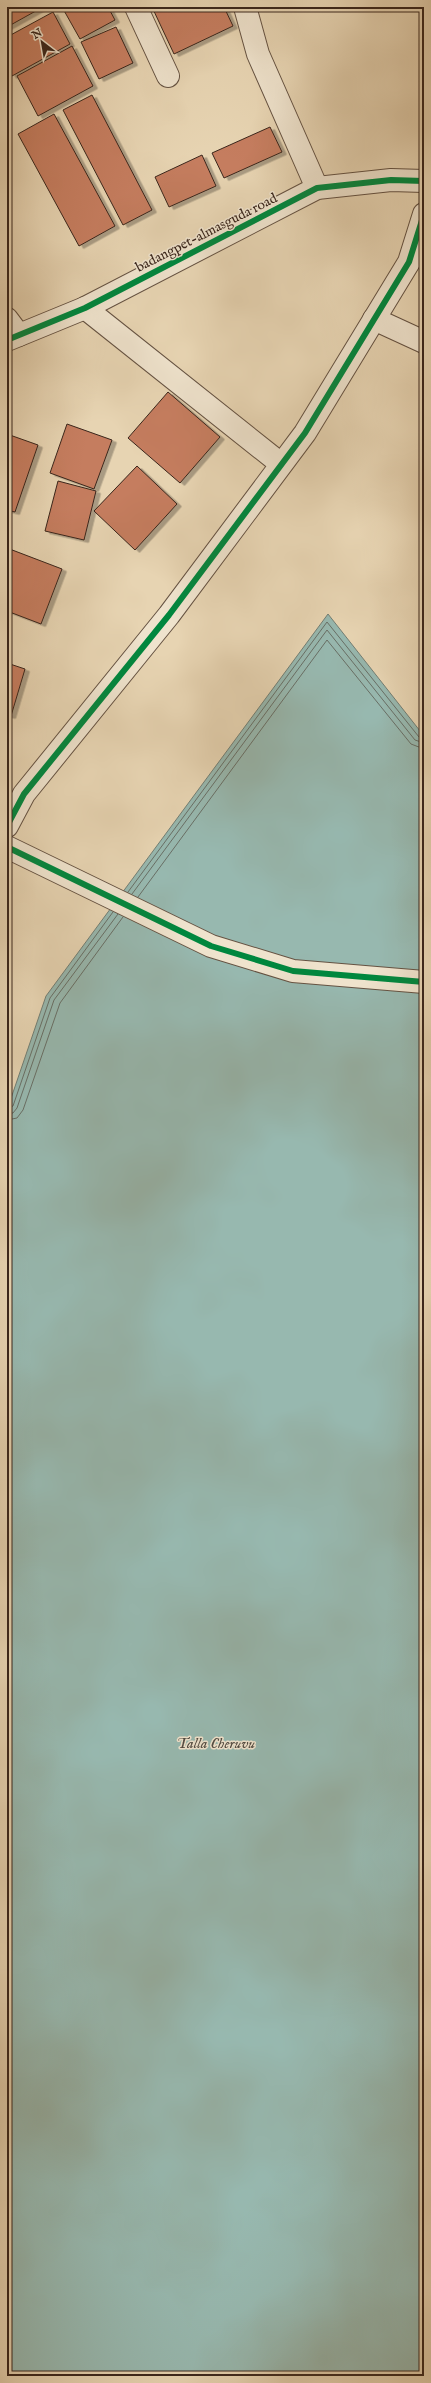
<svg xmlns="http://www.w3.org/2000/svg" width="431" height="2383" font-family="'IM FELL English',serif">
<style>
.water{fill:#97b8af;stroke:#727e74}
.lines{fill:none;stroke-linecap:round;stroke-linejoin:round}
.shore{stroke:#686f66;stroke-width:1}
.building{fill:#c57d5e;stroke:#3a261c;filter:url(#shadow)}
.minor-casing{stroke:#655242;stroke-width:24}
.minor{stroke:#efe3cd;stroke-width:22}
.cycleway-casing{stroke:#efe3cd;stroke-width:8}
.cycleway{stroke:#00873e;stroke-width:6}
.labels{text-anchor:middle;stroke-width:3;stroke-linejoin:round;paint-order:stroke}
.street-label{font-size:14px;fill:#3a261c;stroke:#efe3cd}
.water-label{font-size:15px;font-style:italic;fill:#514a41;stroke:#efe3cd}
</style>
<defs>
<filter id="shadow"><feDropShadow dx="4.5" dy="2.5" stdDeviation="0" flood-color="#0004"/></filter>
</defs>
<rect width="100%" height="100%" fill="#e7d4b2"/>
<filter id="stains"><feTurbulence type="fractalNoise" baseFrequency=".005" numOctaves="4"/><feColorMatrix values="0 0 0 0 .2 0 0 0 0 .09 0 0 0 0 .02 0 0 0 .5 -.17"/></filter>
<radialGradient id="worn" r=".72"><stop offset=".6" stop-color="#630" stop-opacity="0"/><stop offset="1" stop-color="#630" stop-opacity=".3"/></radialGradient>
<polygon class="water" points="328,614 424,736 424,2376 7,2376 7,1110 46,996"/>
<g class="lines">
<g class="shore">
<polyline points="128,892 327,622 419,737 424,738"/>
<polyline points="132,894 327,630 415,740 424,743"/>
<polyline points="138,897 327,640 411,744 424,749"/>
<polyline points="7,1109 13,1106 50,998 113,912"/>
<polyline points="7,1114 13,1113 17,1108 54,1000 118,914"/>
<polyline points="7,1120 17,1118 23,1110 60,1003 123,917"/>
</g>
</g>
<g class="building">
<polygon points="7,7 43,7 7,27"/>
<polygon points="62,7 108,7 115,20 80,39"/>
<polygon points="152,7 224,7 233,26 174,54"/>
<polygon points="53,12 70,44 12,76 7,67 7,37"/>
<polygon points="116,27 133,63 99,79 81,42"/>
<polygon points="72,46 93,86 38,116 17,76"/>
<polygon points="92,95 152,210 123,225 63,110"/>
<polygon points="54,114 115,226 79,246 18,134"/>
<polygon points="270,127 282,152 224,178 212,153"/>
<polygon points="202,155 216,186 169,207 155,177"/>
<polygon points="168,392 220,437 180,483 128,438"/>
<polygon points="67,424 112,440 94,489 50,473"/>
<polygon points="7,434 38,445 15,512 7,510"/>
<polygon points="137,466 177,504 135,550 94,511"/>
<polygon points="58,481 96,491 84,540 45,531"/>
<polygon points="7,548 62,569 41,624 7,611"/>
<polygon points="7,663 25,669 11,716 7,715"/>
</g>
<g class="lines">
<g class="minor-casing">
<g id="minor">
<polyline points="136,7 168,76"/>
<polyline points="245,7 258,54 317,188"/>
<polyline points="85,308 281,464"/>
<polyline points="7,319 19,335"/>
<polyline points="374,319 424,342"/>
<polyline points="7,340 85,308 317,188 391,180 424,181"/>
<polyline points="7,826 24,794 169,615 305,433 409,262 424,214"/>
<polyline points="7,847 211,946 293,971 424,982"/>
</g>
</g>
<use href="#minor" class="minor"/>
<g class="cycleway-casing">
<g id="cycleway">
<polyline points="7,340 85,308 317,188 391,180 424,181"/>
<polyline points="7,826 24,794 169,615 305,433 409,262 424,214"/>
<polyline points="7,847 211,946 293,971 424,982"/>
</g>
</g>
<use href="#cycleway" class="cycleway"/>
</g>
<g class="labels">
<g class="street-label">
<text transform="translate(206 232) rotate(-27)" y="5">badangpet-almasguda road</text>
</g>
<g class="water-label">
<text x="216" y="1748">Talla Cheruvu</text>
</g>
</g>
<rect width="431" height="2383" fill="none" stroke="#e7d4b2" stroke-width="24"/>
<rect x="8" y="8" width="415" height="2367" fill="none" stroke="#3a261c" stroke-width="2"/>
<rect x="12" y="12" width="407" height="2359" fill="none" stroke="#3a261c"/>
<g transform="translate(42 42) rotate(329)" stroke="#efe3cd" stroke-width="3" paint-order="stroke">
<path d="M0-3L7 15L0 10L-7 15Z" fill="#3a261c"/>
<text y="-6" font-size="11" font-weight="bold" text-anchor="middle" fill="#3a261c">N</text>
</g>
<rect width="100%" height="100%" filter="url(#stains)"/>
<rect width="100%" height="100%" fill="url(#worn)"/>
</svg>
